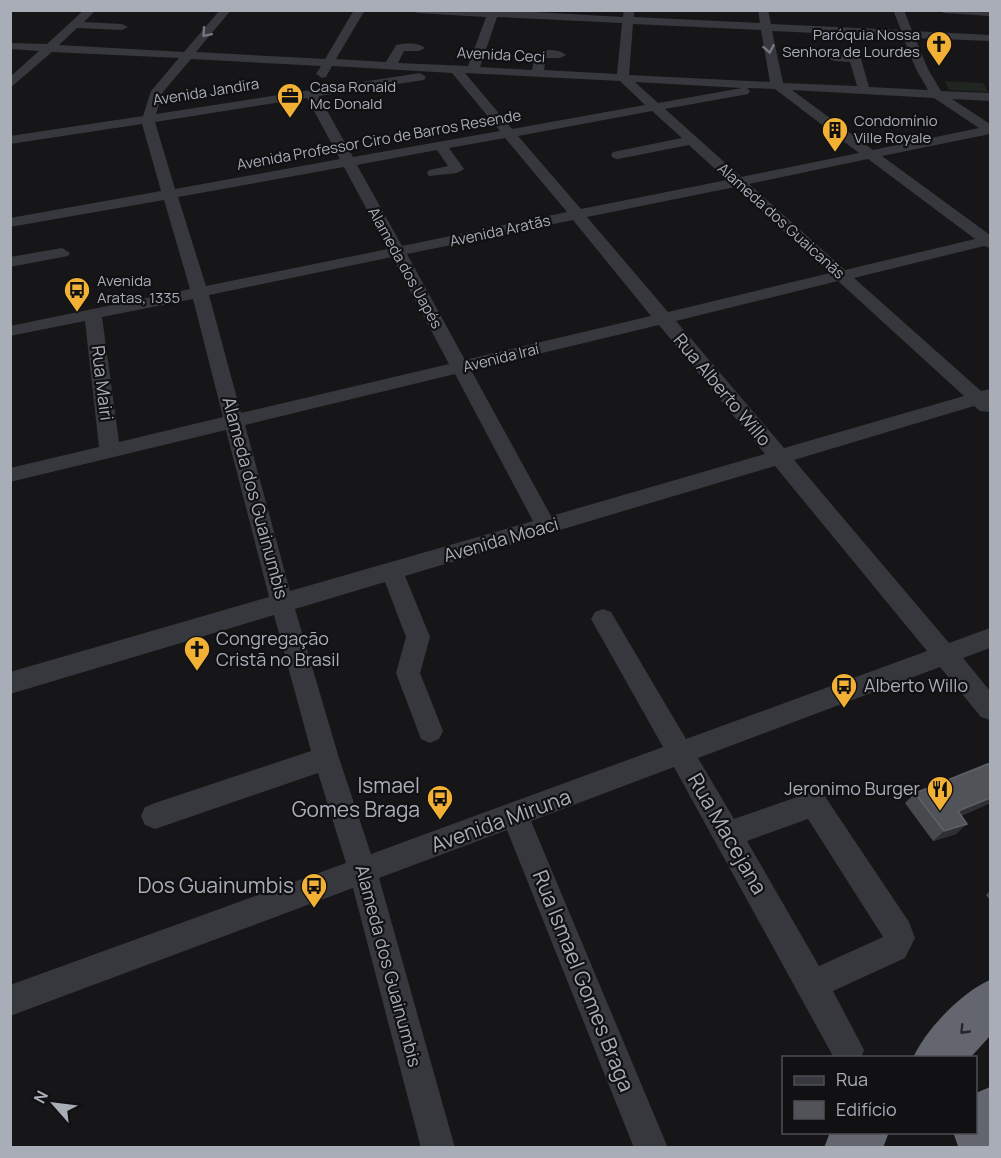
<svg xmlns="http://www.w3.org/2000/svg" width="1001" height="1158" font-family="Manrope,sans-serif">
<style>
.green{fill:#1e261f}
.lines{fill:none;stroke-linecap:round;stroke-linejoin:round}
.minor{fill:#37383d;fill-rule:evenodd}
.highway{fill:#63666e;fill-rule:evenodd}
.wall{fill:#47494d}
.shaded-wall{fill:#2f3033}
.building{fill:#525359;stroke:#5f6168;stroke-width:1.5}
.oneway{stroke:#757881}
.oneway2{stroke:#26262a}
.labels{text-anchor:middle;stroke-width:4.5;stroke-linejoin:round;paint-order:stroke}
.far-poi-label{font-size:15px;fill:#a8adb8;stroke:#111113;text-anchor:start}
.far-street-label{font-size:15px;fill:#a8adb8;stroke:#111113}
.street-label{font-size:18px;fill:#a8adb8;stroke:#111113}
.poi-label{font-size:18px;fill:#a8adb8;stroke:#111113;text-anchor:start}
.near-poi-label{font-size:21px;fill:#a8adb8;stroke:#111113;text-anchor:end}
.near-street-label{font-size:21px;fill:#a8adb8;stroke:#111113}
</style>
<rect width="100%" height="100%" fill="#161618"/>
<polygon class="green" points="945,81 983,83 988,92 949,90"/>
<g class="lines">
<g class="minor">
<path d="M84 10H96L84 22 122 24 128 27 122 30 77 28 59 45 184 52 220 10H231L196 52 325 59 354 10H365L336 59 386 62 396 45C404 43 419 42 425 48L419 51H404L398 63 468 66 486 17 417 13 412 10H499L623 17 624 10H634V17L760 23 758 10H768L771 24 901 30 893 10H904L912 31 990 35V41L915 38 928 69 941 91 990 93V101L952 99 990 124V134L882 156 990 235V248L984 246 854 278 981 391 990 389V412L980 411 974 406 794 460 949 643 990 628V648L963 658 990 691V720L981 717 940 667 698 758 734 819 814 791 824 795 909 922 915 938 905 958 833 991 864 1050 861 1058H834L674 767 531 821 668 1148H634L507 830 379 878 455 1148H421L353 888 10 1016V985L346 863 318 773 155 829 145 825 141 816 145 807 155 803 311 751 274 615 10 694V672L269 597 226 430 10 482V468L99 447 85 321 10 336V326L190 289 164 200 10 227V218L161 191 142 124 10 144V136L143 116 151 91 179 58 52 52 10 88V77L39 51 10 49V43L47 44ZM497 17 622 23 617 74 544 70 546 58H560L566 55C559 49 542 48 535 54L532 70 480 67ZM633 24 761 30 770 82 629 75ZM772 31 903 37 916 69 928 90 869 87 861 59C854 53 835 52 828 58L834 61 850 62 857 86 783 83ZM191 59 321 66 316 74 322 78 326 77 332 66 452 73 500 131 353 157 319 96 424 80 426 77 420 73 156 114 163 92ZM465 73 620 81 645 105 512 129ZM635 82 742 88 658 103ZM747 88 775 89 859 153 741 177 665 109 748 94 750 91ZM792 90 934 98 979 128 873 150ZM307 98 340 159 175 189 155 122ZM652 111 682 138 613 152 611 155 613 158 618 159 689 145 727 180 581 209 518 136ZM505 138 567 212 402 246 357 165 437 150 448 166 429 170 427 173 429 176 457 173 464 169 449 148ZM868 159 975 239 845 270 749 184ZM344 167 388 249 206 286 178 197ZM735 187 830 273 668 312 587 217ZM573 220 651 316 465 360 407 254ZM392 257 449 364 241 413 209 295ZM838 281 964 396 784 448 676 321ZM193 299 223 417 119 442 102 317ZM659 325 765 454 551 516 471 370ZM455 374 533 521 290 591 245 425ZM775 466 927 651 686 739 611 612 603 609 595 612 591 619 663 747 371 854 339 758 295 609 385 582 406 637 396 673 421 739 430 743 439 739 443 731 420 673 430 637 405 576ZM808 819 883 937 819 966 747 841Z"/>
<polygon points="939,10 990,10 990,16 944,13"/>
<polygon points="62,248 70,253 68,256 10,267 10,257"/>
</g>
<g class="highway">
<path d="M990 980V1036L970 1058H913C925 1030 963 991 990 980Z"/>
<polygon points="990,1087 990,1147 958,1146 953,1132 976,1132 976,1093"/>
<polygon points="830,1132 889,1132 883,1148 824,1148"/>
</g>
</g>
<g class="wall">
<polygon points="915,793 990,803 961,816 956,834 933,841 905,803"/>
<polygon points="990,891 990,900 986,895"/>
</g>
<g class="shaded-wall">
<polygon points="990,798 990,803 947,822 958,811"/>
<polygon points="967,824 956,834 933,841 944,831"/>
</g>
<polygon class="building" points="990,763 990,798 958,811 967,824 944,831 915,793"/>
<defs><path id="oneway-chevron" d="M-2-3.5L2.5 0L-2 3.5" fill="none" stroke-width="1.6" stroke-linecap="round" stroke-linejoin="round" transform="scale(1.5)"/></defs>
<g class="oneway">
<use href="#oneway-chevron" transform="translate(206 33) rotate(131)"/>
<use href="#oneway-chevron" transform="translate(769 49) rotate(80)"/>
</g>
<use class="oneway2" href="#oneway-chevron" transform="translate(964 1030) rotate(134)"/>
<defs>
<g id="church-pin" transform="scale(1.35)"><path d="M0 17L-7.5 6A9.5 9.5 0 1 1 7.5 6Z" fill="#f2b134" stroke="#111113"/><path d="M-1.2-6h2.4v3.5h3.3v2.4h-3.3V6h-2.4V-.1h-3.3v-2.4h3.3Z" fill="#111"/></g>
<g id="office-pin" transform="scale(1.35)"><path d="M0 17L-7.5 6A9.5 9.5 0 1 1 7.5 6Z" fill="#f2b134" stroke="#111113"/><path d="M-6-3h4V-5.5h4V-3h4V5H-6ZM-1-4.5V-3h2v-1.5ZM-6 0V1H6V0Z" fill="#111"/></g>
<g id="building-pin" transform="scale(1.35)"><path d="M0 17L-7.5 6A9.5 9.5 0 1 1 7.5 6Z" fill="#f2b134" stroke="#111113"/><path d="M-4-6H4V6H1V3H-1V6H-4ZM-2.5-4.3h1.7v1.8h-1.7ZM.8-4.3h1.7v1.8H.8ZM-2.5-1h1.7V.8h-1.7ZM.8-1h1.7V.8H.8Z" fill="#111"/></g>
<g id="bus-pin" transform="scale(1.35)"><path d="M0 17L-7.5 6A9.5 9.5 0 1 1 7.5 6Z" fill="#f2b134" stroke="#111113"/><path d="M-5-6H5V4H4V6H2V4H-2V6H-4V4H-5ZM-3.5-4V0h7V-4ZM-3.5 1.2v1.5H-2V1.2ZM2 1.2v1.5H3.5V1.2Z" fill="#111"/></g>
<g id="restaurant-pin" transform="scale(1.35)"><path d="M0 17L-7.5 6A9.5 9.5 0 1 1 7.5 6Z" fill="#f2b134" stroke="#111113"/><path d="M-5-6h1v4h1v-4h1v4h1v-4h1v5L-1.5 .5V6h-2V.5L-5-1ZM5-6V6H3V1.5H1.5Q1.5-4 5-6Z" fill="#111"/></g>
</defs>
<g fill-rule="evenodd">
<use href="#church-pin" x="939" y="44"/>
<use href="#office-pin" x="290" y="96"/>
<use href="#building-pin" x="835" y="130"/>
<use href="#bus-pin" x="77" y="290"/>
<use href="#church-pin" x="197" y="649"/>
<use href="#bus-pin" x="844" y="686"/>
<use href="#restaurant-pin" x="940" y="789"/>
<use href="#bus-pin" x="440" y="798"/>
<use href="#bus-pin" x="314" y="886"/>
</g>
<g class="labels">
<g class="far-poi-label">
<text x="920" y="40" text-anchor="end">Paróquia Nossa<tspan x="920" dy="17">Senhora de Lourdes</tspan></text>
<text x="310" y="92">Casa Ronald<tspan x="310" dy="17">Mc Donald</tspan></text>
<text x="854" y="126">Condomínio<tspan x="854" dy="17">Ville Royale</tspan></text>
<text x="97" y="286">Avenida<tspan x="97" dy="17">Aratas, 1335</tspan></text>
</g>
<g class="far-street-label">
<text transform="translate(501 55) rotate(3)" y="5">Avenida Ceci</text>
<text transform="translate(206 92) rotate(-9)" y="5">Avenida Jandira</text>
<text transform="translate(379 140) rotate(-10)" y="5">Avenida Professor Ciro de Barros Resende</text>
<text transform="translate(781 221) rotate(42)" y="5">Alameda dos Guaicanãs</text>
<text transform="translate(500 231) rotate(-12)" y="5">Avenida Aratãs</text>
<text transform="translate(405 268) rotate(61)" y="5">Alameda dos Uapés</text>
<text transform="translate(501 358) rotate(-14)" y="5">Avenida Iraí</text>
</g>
<g class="street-label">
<text transform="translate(102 383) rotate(83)" y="6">Rua Mairi</text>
<text transform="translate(722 390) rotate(50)" y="6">Rua Alberto Willo</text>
<text transform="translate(255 498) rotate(75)" y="6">Alameda dos Guainumbis</text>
<text transform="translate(501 540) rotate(-16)" y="6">Avenida Moaci</text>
<text transform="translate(388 966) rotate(75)" y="6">Alameda dos Guainumbis</text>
</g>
<g class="poi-label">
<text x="216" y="645">Congregação<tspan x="216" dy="21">Cristã no Brasil</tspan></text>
<text x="864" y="692">Alberto Willo</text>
<text x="920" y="795" text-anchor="end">Jeronimo Burger</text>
</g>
<g class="near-poi-label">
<text x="420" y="793">Ismael<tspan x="420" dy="24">Gomes Braga</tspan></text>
<text x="294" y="893">Dos Guainumbis</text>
</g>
<g class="near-street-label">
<text transform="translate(501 821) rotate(-20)" y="7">Avenida Miruna</text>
<text transform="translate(727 834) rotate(60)" y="7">Rua Macejana</text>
<text transform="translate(583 981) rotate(68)" y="7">Rua Ismael Gomes Braga</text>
</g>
</g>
<rect width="1001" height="1158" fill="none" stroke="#a8adb8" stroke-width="24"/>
<rect x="782" y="1056" width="195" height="78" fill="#111113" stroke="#4d4f55" stroke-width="1.5"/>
<rect x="794" y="1076" width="30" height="9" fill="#37383d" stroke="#4d4f55" stroke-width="1.5"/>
<text x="836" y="1086" font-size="18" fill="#a8adb8">Rua</text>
<rect x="794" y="1101" width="30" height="18" fill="#525359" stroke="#4d4f55" stroke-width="1.5"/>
<text x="836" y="1116" font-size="18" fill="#a8adb8">Edifício</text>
<g transform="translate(54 1104) rotate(298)" stroke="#111113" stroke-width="4.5" paint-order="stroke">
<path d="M0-4.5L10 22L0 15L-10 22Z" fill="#a8adb8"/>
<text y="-9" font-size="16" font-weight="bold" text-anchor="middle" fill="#a8adb8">N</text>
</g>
</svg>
